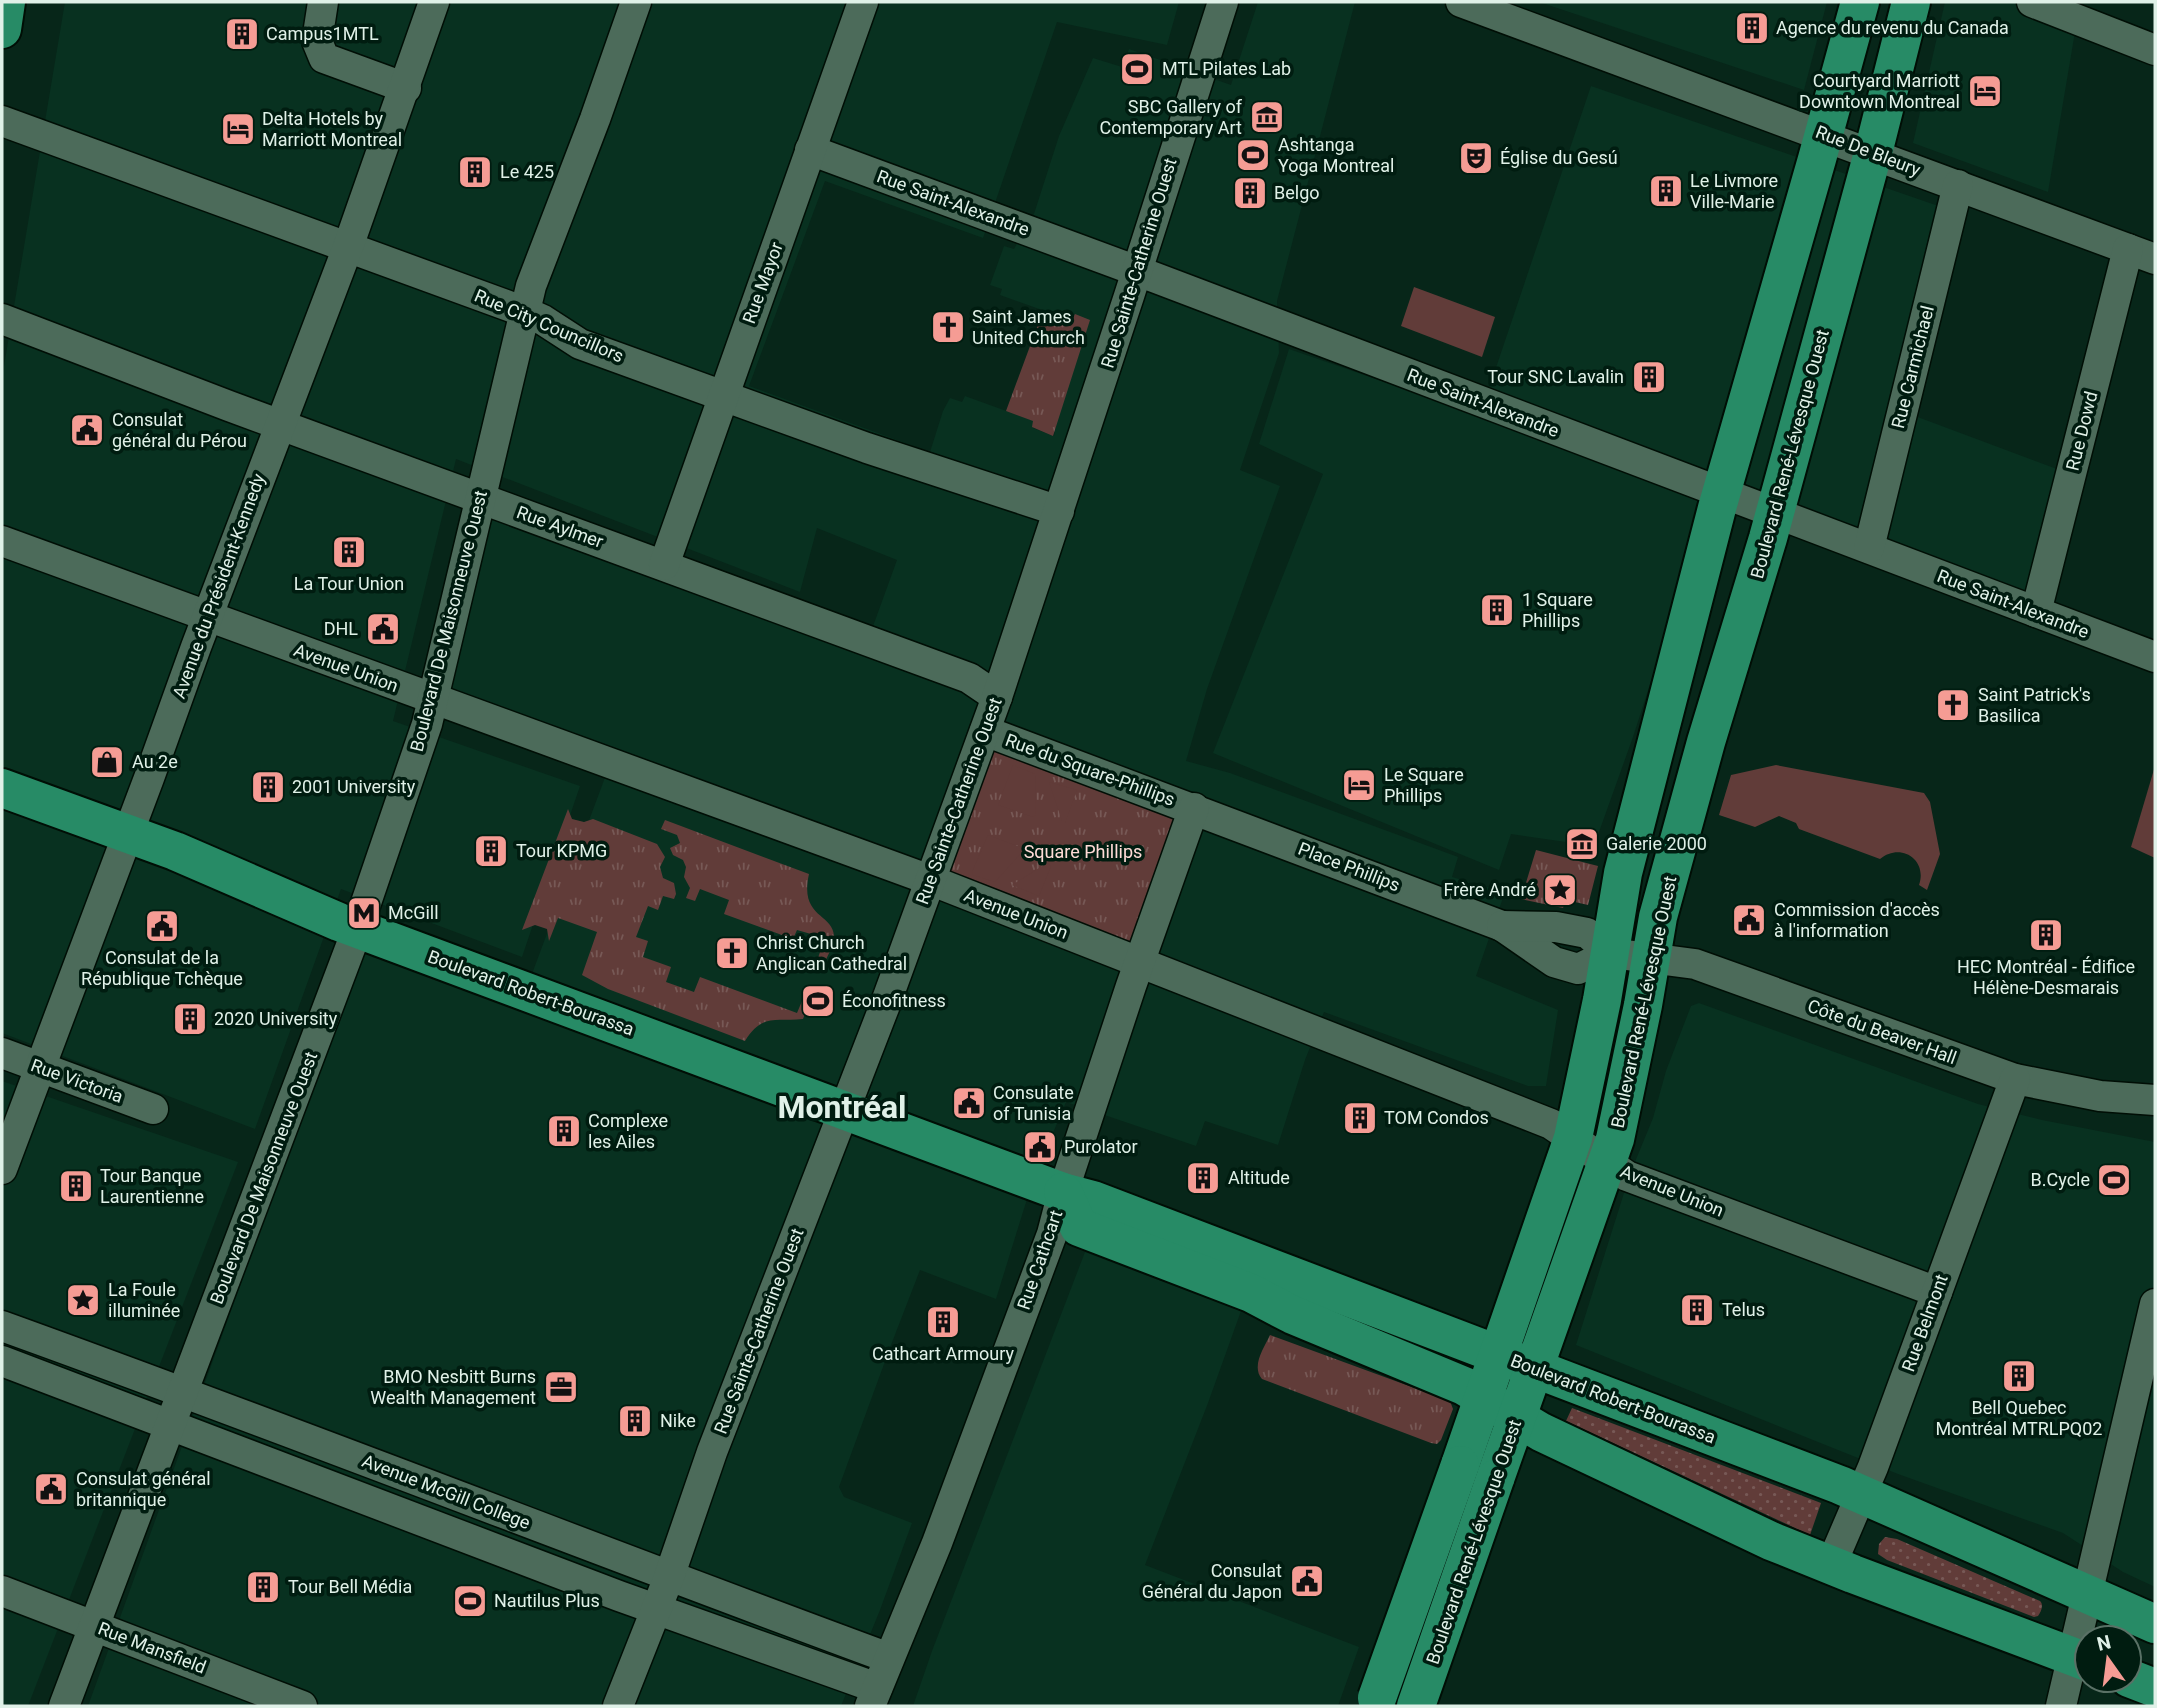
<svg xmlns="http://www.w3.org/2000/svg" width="2157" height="1708" font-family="Roboto,sans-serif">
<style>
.built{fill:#083120}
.grass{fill:url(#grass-dots)}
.park{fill:url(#park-tufts)}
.garden{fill:#613c39}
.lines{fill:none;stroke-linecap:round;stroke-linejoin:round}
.minor-casing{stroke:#000e05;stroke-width:33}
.major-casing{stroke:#000e05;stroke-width:42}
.minor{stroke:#4c6b5a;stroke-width:30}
.major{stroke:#278b66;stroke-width:38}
.major-bridge-casing{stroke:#000e05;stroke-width:42;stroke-linecap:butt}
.major-bridge{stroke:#278b66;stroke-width:38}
.labels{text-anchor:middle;stroke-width:7;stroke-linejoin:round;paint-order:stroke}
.poi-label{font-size:18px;fill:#e0f1e8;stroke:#001c10;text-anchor:start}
.street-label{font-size:18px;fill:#e0f1e8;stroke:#001c10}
.park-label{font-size:18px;fill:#ffdbd7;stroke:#001c10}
.town-label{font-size:32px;font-weight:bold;fill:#e0f1e8;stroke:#001c10}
</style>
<defs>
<pattern id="grass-dots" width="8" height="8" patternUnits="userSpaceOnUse" patternTransform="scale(1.75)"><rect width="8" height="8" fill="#613c39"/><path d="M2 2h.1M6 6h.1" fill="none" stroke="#775956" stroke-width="1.8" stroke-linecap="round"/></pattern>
<pattern id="park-tufts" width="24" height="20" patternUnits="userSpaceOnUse" patternTransform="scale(1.75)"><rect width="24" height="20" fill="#613c39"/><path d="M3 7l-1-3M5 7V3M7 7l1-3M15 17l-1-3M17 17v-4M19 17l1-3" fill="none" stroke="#775956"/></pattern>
</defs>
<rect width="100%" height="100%" fill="#072619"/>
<g class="built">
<polygon points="65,2 1179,2 1167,45 1057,22 983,238 825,181 749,386 930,452 943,411 950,398 962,402 965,396 1034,421 1033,428 1054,436 1073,321 1000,295 1002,289 990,285 1004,246 1014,249 1034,214 1059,136 1093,58 1122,67 1129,49 1231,85 1258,2 1355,2 1277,301 1279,353 1240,470 1280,486 1207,689 1186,761 1230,773 1458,857 1452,877 1505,892 1476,976 1558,1010 1546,1086 1528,1086 1324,1012 1305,1060 1278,1145 1205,1121 1196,1146 1066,1102 1032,1183 996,1299 920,1270 891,1345 839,1487 844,1497 912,1523 880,1610 841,1706 88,1706 362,949 526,990 610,764 434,699 481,497 868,640 897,560 817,528 800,592 456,459 393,721 580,786 522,957 341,889 255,1129 2,1033 2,378"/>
<polygon points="1539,2 1827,2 1804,90"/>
<polygon points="1945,2 2080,2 2048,192 1913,143"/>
<polygon points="1591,86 1947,209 1899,410 2065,472 2032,603 1715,482 1633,737 1594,846 1511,834 1499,870 1213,753 1323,474 1259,444 1289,349 1480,415"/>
<polygon points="1699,1003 1978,1104 2042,1120 2155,1142 2155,1587 2123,1572 2063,1533 1898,1474 1576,1345 1630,1174 1653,1118 1666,1071 1691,1006"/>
<polygon points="2,1081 238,1162 28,1706 2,1706"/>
<polygon points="1085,1252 1241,1311 1208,1403 1145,1565 1359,1647 1338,1706 913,1706 932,1651"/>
</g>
<g class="grass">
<polygon points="1572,1408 1821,1503 1810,1535 1566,1421"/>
<path d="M1885 1537 1897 1539 2040 1601C2044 1605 2041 1612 2038 1616L2034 1617 1887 1560 1878 1554 1879 1544Z"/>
</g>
<g class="park">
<polygon points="1043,311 1072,320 1075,314 1090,320 1053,436 1032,427 1033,421 1006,411"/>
<polygon points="994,746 1177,815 1135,939 1127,942 943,877"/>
<path d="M568 809 572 819 584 822 593 819 657 844 665 857 660 867 663 878 674 883 676 894 674 899 663 896 658 910 648 906 636 937 648 941 643 957 671 967 666 982 694 992 700 977 797 1013 802 1001H810L803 1019C776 1022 762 1013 745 1041L608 989 582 975 597 932 558 918 549 941 547 929 535 925 522 930Z"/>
<path d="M665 820 809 874C799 918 833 913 834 936 834 946 826 958 823 967L816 964 821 949 808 943 811 934 797 930 793 939 724 914 729 900 700 889 695 901 686 898 690 888 684 877 686 867 683 860 673 855 670 848 680 843 677 835 661 829Z"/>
<polygon points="1536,850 1598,866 1588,905 1566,900 1563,908 1521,899"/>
<path d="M1270 1335 1450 1401 1453 1409 1441 1440 1437 1444 1431 1443 1262 1379C1251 1366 1264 1348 1270 1335Z"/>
</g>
<g class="garden">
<polygon points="1414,287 1495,317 1482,357 1401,326"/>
<polygon points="1013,765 1035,774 1036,815 1033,817 998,805"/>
<path d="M1776 765 1924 793 1930 802 1940 854 1927 890 1919 885C1928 859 1900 842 1880 859L1799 829 1796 823 1779 816 1755 827 1719 815 1731 775Z"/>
<polygon points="2155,766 2155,858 2131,847"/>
<polygon points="1049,782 1077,790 1065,823 1062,821"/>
<polygon points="988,835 1023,848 1023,851 995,882 973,875 972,872"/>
<polygon points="1047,863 1051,866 1039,896 1012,885"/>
</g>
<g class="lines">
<g class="minor-casing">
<g id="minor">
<polyline points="323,2 317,41 324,58 406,88"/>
<polyline points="1461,2 2155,259"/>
<polyline points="2032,2 2155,50"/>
<polyline points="2,121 525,312 543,320 580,344 867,448 1059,511"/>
<polyline points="810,150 1156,278 2155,657"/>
<polyline points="2,319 229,406 969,678 997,697"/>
<polyline points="2,541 930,880 1551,1124 1627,1176 1937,1292"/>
<polyline points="1869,548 1958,185"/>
<polyline points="664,565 863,2"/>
<polyline points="2036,612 2128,249"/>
<polyline points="985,731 1502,926 1554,962 1578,969 1611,953"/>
<polyline points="1502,926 1556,927 1587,933 1611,953"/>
<polyline points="1611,953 1695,964 2015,1079 2100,1096 2155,1100"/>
<polyline points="2,1053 153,1109"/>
<polyline points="2,1169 149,778 196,647 348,247 434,2"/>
<path d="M2 1326C299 1433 593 1549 889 1658"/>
<polyline points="2,1361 619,1596 877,1688"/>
<polyline points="1831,1565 1873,1467 2015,1079"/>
<polyline points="2,1591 302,1706"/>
<polyline points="64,1706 354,938 427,724 531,286 595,119 636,2"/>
<polyline points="618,1706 669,1577 712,1452 885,1005 997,697 1129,296 1223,2"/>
<polyline points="870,1706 937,1543 1052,1234 1063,1192 1131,986 1194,808"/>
<polyline points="2061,1706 2155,1304"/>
</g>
</g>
<g class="major-casing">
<g id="major">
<polyline points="2,29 6,2"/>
<polyline points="2,788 175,851 339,922 1063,1192 1093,1200 1840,1485 2155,1624"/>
<polyline points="1063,1192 1079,1227 1251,1293 1293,1315 1464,1386 1541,1432 1771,1541 1853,1574 2087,1662"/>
<polyline points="1460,1465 1573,1138 1602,1000 1623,873 1717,508 1817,159 1860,2"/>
<polyline points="1495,1479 1615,1139 1643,1005 1658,917 1706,742 1768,538 1873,153 1911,2"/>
<polyline points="2129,1678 2155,1688"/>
</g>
</g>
<use href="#minor" class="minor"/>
<use href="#major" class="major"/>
<g class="major-bridge-casing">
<g id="major-bridge">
<polyline points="1377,1698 1460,1465"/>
<polyline points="1416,1706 1495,1479"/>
</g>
</g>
<use href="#major-bridge" class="major-bridge"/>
</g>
<defs>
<g id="building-square" transform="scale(1.75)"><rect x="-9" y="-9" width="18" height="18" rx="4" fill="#f59c94" stroke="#001c10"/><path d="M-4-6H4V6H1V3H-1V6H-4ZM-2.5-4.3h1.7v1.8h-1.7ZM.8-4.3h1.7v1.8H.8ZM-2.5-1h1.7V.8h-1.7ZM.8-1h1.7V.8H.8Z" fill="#111"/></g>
<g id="stadium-square" transform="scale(1.75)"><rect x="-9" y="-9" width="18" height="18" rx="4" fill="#f59c94" stroke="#001c10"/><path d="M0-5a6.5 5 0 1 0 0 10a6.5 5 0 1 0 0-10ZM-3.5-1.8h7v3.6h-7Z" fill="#111"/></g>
<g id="hotel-square" transform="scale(1.75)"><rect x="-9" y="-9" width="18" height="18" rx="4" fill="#f59c94" stroke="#001c10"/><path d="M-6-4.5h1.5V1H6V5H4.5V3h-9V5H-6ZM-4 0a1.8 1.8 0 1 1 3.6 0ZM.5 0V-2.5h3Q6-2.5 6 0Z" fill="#111"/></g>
<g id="museum-square" transform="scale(1.75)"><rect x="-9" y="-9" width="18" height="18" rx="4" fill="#f59c94" stroke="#001c10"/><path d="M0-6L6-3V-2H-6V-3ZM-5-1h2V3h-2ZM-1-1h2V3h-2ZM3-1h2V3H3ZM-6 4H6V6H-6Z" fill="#111"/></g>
<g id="theatre-square" transform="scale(1.75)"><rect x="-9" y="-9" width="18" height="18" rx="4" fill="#f59c94" stroke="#001c10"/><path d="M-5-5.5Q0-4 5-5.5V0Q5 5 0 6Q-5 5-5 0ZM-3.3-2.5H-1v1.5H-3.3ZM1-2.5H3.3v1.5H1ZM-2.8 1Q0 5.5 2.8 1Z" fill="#111"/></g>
<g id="church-square" transform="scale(1.75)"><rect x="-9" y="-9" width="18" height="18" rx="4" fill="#f59c94" stroke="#001c10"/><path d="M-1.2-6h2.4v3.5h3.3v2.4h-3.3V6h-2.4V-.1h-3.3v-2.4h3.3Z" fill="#111"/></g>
<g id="civic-square" transform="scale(1.75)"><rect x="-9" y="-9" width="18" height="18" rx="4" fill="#f59c94" stroke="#001c10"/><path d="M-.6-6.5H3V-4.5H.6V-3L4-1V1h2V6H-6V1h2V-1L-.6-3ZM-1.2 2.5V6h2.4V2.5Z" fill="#111"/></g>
<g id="shop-square" transform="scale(1.75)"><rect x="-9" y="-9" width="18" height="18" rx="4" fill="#f59c94" stroke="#001c10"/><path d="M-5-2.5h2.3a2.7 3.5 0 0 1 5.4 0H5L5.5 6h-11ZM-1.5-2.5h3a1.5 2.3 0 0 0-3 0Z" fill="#111"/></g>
<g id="sight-square" transform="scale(1.75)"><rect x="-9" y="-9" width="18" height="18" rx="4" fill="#f59c94" stroke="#001c10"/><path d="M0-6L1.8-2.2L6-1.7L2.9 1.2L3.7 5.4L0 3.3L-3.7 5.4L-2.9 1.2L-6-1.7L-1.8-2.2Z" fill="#111"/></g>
<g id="metro-square" transform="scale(1.75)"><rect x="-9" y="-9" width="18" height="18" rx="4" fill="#f59c94" stroke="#001c10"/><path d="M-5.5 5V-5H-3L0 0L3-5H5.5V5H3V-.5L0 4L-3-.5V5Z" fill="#111"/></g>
<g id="office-square" transform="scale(1.75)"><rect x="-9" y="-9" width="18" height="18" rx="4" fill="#f59c94" stroke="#001c10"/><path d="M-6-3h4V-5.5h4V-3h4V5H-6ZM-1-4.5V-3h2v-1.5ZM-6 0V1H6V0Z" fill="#111"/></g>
</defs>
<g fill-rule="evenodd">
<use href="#building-square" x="1752" y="28"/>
<use href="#building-square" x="242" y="34"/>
<use href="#stadium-square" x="1137" y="69"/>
<use href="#hotel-square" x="1985" y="91"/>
<use href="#museum-square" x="1267" y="117"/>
<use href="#hotel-square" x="238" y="129"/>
<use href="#stadium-square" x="1253" y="155"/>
<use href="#theatre-square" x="1476" y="158"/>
<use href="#building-square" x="475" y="172"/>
<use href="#building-square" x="1666" y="191"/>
<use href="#building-square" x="1250" y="193"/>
<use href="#church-square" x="948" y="327"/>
<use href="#building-square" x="1649" y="377"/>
<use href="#civic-square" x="87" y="430"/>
<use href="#building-square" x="349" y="552"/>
<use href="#building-square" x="1497" y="610"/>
<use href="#civic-square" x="383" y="629"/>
<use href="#church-square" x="1953" y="705"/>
<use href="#shop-square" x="107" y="762"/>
<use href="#hotel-square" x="1359" y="785"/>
<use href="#building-square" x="268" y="787"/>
<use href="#museum-square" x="1582" y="844"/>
<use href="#building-square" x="491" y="851"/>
<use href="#sight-square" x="1560" y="890"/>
<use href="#metro-square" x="364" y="913"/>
<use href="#civic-square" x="1749" y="920"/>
<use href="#civic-square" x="162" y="926"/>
<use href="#building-square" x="2046" y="935"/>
<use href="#church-square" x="732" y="953"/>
<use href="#stadium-square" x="818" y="1001"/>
<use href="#building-square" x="190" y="1019"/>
<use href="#civic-square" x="969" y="1103"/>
<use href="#building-square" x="1360" y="1118"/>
<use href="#building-square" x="564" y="1131"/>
<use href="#civic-square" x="1040" y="1147"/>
<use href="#building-square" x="1203" y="1178"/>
<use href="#stadium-square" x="2114" y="1180"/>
<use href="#building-square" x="76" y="1186"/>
<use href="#sight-square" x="83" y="1300"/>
<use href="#building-square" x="1697" y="1310"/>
<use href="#building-square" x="943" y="1322"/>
<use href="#building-square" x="2019" y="1376"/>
<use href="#office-square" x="561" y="1387"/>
<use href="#building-square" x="635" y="1421"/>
<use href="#civic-square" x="51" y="1489"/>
<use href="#civic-square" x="1307" y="1581"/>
<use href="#building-square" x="263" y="1587"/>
<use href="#stadium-square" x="470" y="1601"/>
</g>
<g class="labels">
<g class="poi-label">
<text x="1776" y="34">Agence du revenu du Canada</text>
<text x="266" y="40">Campus1MTL</text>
<text x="1162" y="75">MTL Pilates Lab</text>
<text x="1960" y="87" text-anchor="end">Courtyard Marriott<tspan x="1960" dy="21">Downtown Montreal</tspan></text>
<text x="1242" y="113" text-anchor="end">SBC Gallery of<tspan x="1242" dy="21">Contemporary Art</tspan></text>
<text x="262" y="125">Delta Hotels by<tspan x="262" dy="21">Marriott Montreal</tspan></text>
<text x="1278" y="151">Ashtanga<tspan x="1278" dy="21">Yoga Montreal</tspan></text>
<text x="1500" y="164">Église du Gesú</text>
<text x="500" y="178">Le 425</text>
<text x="1690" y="187">Le Livmore<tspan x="1690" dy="21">Ville-Marie</tspan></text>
<text x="1274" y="199">Belgo</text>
<text x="972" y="323">Saint James<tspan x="972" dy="21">United Church</tspan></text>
<text x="1624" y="383" text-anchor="end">Tour SNC Lavalin</text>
<text x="112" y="426">Consulat<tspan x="112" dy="21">général du Pérou</tspan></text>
<text x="349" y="590" text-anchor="middle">La Tour Union</text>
<text x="1522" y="606">1 Square<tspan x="1522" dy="21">Phillips</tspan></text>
<text x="358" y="635" text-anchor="end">DHL</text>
<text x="1978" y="701">Saint Patrick's<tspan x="1978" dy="21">Basilica</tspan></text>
<text x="132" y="768">Au 2e</text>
<text x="1384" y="781">Le Square<tspan x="1384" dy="21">Phillips</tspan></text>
<text x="292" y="793">2001 University</text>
<text x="1606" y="850">Galerie 2000</text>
<text x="516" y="857">Tour KPMG</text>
<text x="1536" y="896" text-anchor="end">Frère André</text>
<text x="1774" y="916">Commission d'accès<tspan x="1774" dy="21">à l'information</tspan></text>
<text x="388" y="919">McGill</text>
<text x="756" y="949">Christ Church<tspan x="756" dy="21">Anglican Cathedral</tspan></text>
<text x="162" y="964" text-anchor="middle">Consulat de la<tspan x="162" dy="21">République Tchèque</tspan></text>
<text x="2046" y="973" text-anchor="middle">HEC Montréal - Édifice<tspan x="2046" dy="21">Hélène-Desmarais</tspan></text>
<text x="842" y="1007">Éconofitness</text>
<text x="214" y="1025">2020 University</text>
<text x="993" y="1099">Consulate<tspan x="993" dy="21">of Tunisia</tspan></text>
<text x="1384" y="1124">TOM Condos</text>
<text x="588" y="1127">Complexe<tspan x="588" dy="21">les Ailes</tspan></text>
<text x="1064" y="1153">Purolator</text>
<text x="100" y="1182">Tour Banque<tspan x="100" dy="21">Laurentienne</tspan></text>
<text x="1228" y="1184">Altitude</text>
<text x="2090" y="1186" text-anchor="end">B.Cycle</text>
<text x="108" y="1296">La Foule<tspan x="108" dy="21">illuminée</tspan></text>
<text x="1722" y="1316">Telus</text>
<text x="943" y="1360" text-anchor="middle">Cathcart Armoury</text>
<text x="536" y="1383" text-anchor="end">BMO Nesbitt Burns<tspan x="536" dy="21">Wealth Management</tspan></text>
<text x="2019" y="1414" text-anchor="middle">Bell Quebec<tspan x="2019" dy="21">Montréal MTRLPQ02</tspan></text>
<text x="660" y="1427">Nike</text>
<text x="76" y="1485">Consulat général<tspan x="76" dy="21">britannique</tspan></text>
<text x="1282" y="1577" text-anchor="end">Consulat<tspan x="1282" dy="21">Général du Japon</tspan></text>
<text x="288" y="1593">Tour Bell Média</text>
<text x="494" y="1607">Nautilus Plus</text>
</g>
<g class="street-label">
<text transform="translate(1868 151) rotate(21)" y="6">Rue De Bleury</text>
<text transform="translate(953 203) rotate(20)" y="6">Rue Saint-Alexandre</text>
<text transform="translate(1139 263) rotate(-73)" y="6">Rue Sainte-Catherine Ouest</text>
<text transform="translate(763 283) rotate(-70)" y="6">Rue Mayor</text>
<text transform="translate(549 326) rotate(23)" y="6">Rue City Councillors</text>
<text transform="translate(1913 367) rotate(-76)" y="6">Rue Carmichael</text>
<text transform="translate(1483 403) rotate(21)" y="6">Rue Saint-Alexandre</text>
<text transform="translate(2082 431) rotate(-76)" y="6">Rue Dowd</text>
<text transform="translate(1790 454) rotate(-75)" y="6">Boulevard René-Lévesque Ouest</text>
<text transform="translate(560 527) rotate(20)" y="6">Rue Aylmer</text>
<text transform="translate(219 586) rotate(-70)" y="6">Avenue du Président-Kennedy</text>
<text transform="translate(2013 604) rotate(21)" y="6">Rue Saint-Alexandre</text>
<text transform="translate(449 621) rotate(-76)" y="6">Boulevard De Maisonneuve Ouest</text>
<text transform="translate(346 668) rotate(20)" y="6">Avenue Union</text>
<text transform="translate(1090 770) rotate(20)" y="6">Rue du Square-Phillips</text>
<text transform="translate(959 801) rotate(-70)" y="6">Rue Sainte-Catherine Ouest</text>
<text transform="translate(1349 867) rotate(21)" y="6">Place Phillips</text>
<text transform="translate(1016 914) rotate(21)" y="6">Avenue Union</text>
<text transform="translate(531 993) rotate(20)" y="6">Boulevard Robert-Bourassa</text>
<text transform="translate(1644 1002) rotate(-78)" y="6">Boulevard René-Lévesque Ouest</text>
<text transform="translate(1882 1032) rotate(20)" y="6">Côte du Beaver Hall</text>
<text transform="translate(77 1081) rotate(20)" y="6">Rue Victoria</text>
<text transform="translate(264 1178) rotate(-69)" y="6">Boulevard De Maisonneuve Ouest</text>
<text transform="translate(1672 1191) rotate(22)" y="6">Avenue Union</text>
<text transform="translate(1040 1260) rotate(-71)" y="6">Rue Cathcart</text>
<text transform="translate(1925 1323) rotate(-70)" y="6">Rue Belmont</text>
<text transform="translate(759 1331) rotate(-69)" y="6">Rue Sainte-Catherine Ouest</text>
<text transform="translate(1613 1399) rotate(21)" y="6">Boulevard Robert-Bourassa</text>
<text transform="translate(446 1492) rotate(21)" y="6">Avenue McGill College</text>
<text transform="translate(1474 1542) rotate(-71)" y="6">Boulevard René-Lévesque Ouest</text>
<text transform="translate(152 1648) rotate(21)" y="6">Rue Mansfield</text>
</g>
<g class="park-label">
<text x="1083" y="858">Square Phillips</text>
</g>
<g class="town-label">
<text x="842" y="1118">Montréal</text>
</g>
</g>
<rect width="2157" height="1708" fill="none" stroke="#e0f1e8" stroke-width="7"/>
<g transform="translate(2108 1659) rotate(346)"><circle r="33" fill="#001c10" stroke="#5a7166" stroke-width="2"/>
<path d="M0-5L12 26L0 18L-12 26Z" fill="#f59c94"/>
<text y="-10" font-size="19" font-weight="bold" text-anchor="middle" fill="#e0f1e8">N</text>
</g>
</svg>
